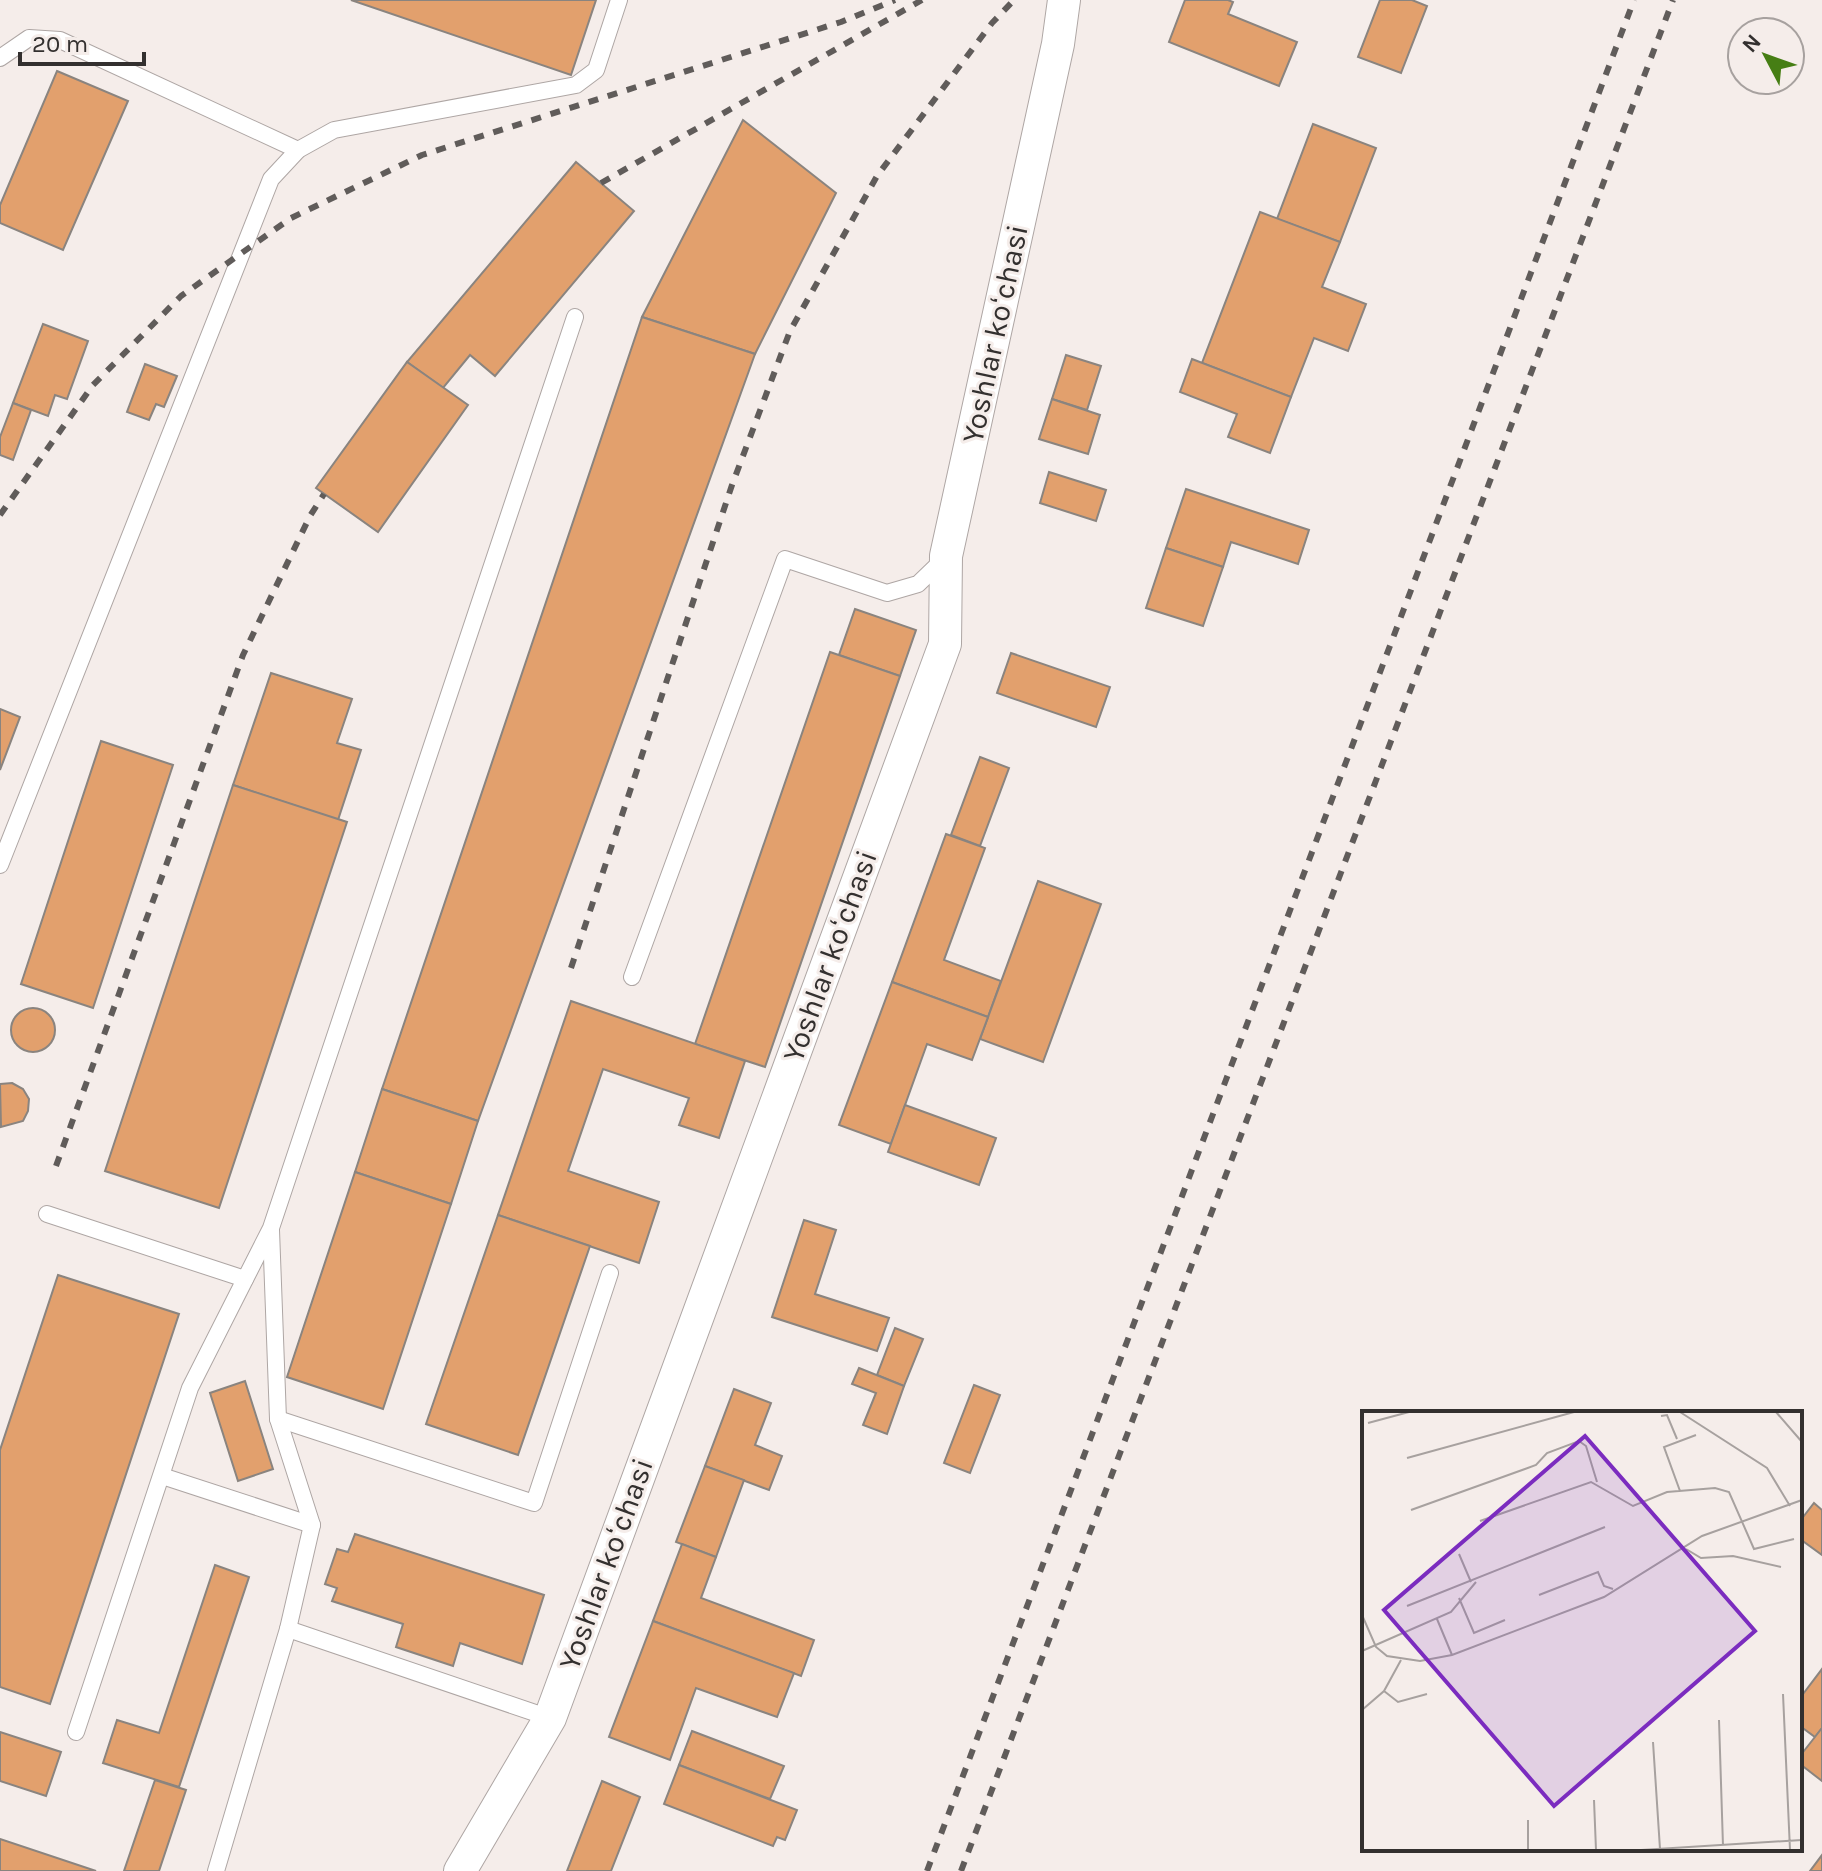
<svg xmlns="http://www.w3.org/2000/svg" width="1822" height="1871" font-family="Karla,sans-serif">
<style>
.building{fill:#e2a06d;stroke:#8a847f;stroke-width:2}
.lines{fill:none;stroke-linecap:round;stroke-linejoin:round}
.service-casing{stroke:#aea6a4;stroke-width:18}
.minor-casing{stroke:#aea6a4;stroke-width:34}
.service{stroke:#fff;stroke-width:16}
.minor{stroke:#fff;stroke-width:32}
.rail{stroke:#605c5a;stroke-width:6;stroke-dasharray:10 10;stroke-linecap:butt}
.labels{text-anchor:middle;stroke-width:6;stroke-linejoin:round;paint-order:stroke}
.street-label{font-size:30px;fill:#33302f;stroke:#f5edea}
.inset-road{fill:none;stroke:#a7a19f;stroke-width:2}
.view{fill:#7b2cbf;fill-opacity:0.15;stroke:#7b2cbf;stroke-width:4}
.inset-edge{fill:none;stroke:#33302f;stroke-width:4}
</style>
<rect width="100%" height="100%" fill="#f5edea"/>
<g class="building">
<polygon points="351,0 596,0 571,75"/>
<polygon points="1185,0 1228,0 1233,2 1228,14 1297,42 1279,86 1169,42"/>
<polygon points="1380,0 1412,0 1427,6 1401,73 1358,57"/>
<polygon points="57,71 128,101 63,250 0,223 0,205"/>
<polygon points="743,120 836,193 755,354 642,317"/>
<polygon points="1313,124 1376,148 1340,242 1277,219"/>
<polygon points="576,162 634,211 495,376 470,355 443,388 407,362"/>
<polygon points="1260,212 1340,242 1322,287 1366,304 1348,351 1314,338 1291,397 1202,363"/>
<polygon points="642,317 755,354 478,1121 382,1089"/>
<polygon points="43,324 88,341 67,399 55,395 48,416 13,403"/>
<polygon points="1066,355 1101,366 1087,410 1052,399"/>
<polygon points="1192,359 1291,397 1270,453 1228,437 1237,414 1180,392"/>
<polygon points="407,362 468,405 378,532 316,488"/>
<polygon points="145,364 177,376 164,407 156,404 149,420 127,412"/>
<polygon points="1052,399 1100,415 1088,454 1039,439"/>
<polygon points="13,403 31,410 13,460 0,455 0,437"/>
<polygon points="1049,472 1106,490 1096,521 1040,503"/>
<polygon points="1186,489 1309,530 1298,564 1231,542 1223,567 1166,548"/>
<polygon points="1166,548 1223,567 1203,626 1146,608"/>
<polygon points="855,609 916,630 900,676 839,655"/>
<polygon points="830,652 900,676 765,1067 695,1044"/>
<polygon points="1011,653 1110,687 1096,727 997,693"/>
<polygon points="271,673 352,699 337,743 361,750 338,820 233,785"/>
<polygon points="0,709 20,717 0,770"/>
<polygon points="101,741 173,765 93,1008 21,984"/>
<polygon points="980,757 1009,768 980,846 951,835"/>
<polygon points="233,785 347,822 219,1208 105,1171"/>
<polygon points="946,834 985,848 944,960 1001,981 988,1017 892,982"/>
<polygon points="1038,881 1101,904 1043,1062 980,1039"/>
<polygon points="892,982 988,1017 972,1060 927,1044 891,1144 839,1125"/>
<polygon points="571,1001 745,1061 719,1138 679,1125 689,1098 603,1069 568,1171 659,1202 639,1263 498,1215"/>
<circle cx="33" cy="1030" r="22"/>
<polygon points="12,1083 23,1089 29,1099 28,1111 23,1121 1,1127 0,1084"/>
<polygon points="382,1089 478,1121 451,1204 355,1172"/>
<polygon points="905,1105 996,1138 979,1185 888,1152"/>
<polygon points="355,1172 451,1204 383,1409 287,1377"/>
<polygon points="498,1215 590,1246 518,1455 426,1424"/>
<polygon points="804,1220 836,1230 815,1294 889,1318 877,1351 772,1317"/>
<polygon points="58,1275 179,1314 50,1704 0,1687 0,1450"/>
<polygon points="895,1328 923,1339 904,1386 877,1375"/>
<polygon points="859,1368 904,1386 887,1434 863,1425 876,1393 852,1384"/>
<polygon points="245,1381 273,1469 238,1481 210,1393"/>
<polygon points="974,1385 1000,1395 970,1473 944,1463"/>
<polygon points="734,1389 771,1403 755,1445 782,1456 769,1490 705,1466"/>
<polygon points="705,1466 744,1480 716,1557 676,1542"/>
<polygon points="1814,1503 1822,1510 1822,1555 1800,1539 1800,1521"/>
<polygon points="355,1534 544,1595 522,1664 460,1643 453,1666 396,1647 403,1624 332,1601 337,1588 325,1584 337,1549 348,1552"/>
<polygon points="682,1544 716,1557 701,1598 814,1640 801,1676 653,1621"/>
<polygon points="215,1565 249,1577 179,1787 103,1763 117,1720 159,1733"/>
<polygon points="653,1621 794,1673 777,1717 696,1688 670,1760 609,1737"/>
<polygon points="1822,1669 1822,1728 1815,1737 1800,1726 1800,1698"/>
<polygon points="1822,1728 1822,1781 1800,1764 1800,1756"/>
<polygon points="692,1731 784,1766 770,1799 679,1765"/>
<polygon points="0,1732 61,1752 46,1796 0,1781"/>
<polygon points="679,1765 797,1810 785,1840 777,1837 773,1846 664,1804"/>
<polygon points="155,1780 186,1790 159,1871 124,1871"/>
<polygon points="602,1781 640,1797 611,1871 567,1871"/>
<polygon points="0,1839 96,1871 0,1871"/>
<polygon points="1822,1855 1822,1871 1810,1871"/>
</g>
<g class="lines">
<g class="service-casing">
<g id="service">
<polyline points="0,58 29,38 60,40 298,150"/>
<polyline points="0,865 271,179 298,150 334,130 576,85 596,70 619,0"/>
<polyline points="632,977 785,559 887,593 918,584 945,558"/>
<polyline points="47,1214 245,1279"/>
<polyline points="278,1419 534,1503 610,1273"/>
<polyline points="162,1476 312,1525"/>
<polyline points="288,1629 550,1718"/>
<polyline points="76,1732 190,1388 271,1228 575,317"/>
<polyline points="216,1871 288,1629 312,1525 278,1419 271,1230"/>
</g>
</g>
<g class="minor-casing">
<polyline id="minor" points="460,1871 550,1718 945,644 946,556 1058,44 1064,0"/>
</g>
<use href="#service" class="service"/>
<use href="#minor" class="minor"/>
<g class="rail">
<polyline points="601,183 922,0"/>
<polyline points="0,515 93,385 181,296 291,218 422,155 841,22 895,0"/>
<polyline points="571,968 732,485 790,331 877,176 992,23 1014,0"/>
<polyline points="56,1166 243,655 310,516 324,494"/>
<polyline points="927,1871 1634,0"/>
<polyline points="961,1871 1673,0"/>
</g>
</g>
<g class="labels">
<g class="street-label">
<text transform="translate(995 334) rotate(-78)" y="10">Yoshlar koʻchasi</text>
<text transform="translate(830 956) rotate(-70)" y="10">Yoshlar koʻchasi</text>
<text transform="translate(606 1564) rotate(-70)" y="10">Yoshlar koʻchasi</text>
</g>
</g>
<g transform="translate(1362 1411)">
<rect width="440" height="440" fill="#f5edea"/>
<path class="inset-road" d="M318 1 405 57 428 95M414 1 440 31M299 5 305 4 315 28M6 12 47 1M45 47 212 1M318 80 302 36 334 24M49 99 174 54 185 42 217 30 224 35 235 71M118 110 229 71 271 95 305 81 353 77 367 81 392 138 432 128M324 138 339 147 371 145 419 156M97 143 109 171M177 184 236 161 242 175 251 178M97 187 112 222 143 209M45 195 243 116M0 204 14 236 25 245 58 250 90 244 242 186 340 125 440 89M75 208 90 244M0 240 89 201 114 171M22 280 36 291 65 283M421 283 428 439M0 299 22 280 39 249M357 309 361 435M291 331 298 438M232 389 234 439M166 409V439M279 439 440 429"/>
<path class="view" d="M223 25 393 220 192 395 22 199Z"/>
<rect width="440" height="440" class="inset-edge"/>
</g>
<g transform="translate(1766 56) rotate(311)"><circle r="38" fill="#f5edea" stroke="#a7a19f" stroke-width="2"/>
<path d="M0-6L14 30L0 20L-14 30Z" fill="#467e14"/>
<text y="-12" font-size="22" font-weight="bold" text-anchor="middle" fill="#33302f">N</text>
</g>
<path d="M20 52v12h124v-12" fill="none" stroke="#33302f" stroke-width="4"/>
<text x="32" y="52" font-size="24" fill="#33302f" stroke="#f5edea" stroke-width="6" paint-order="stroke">20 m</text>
</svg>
